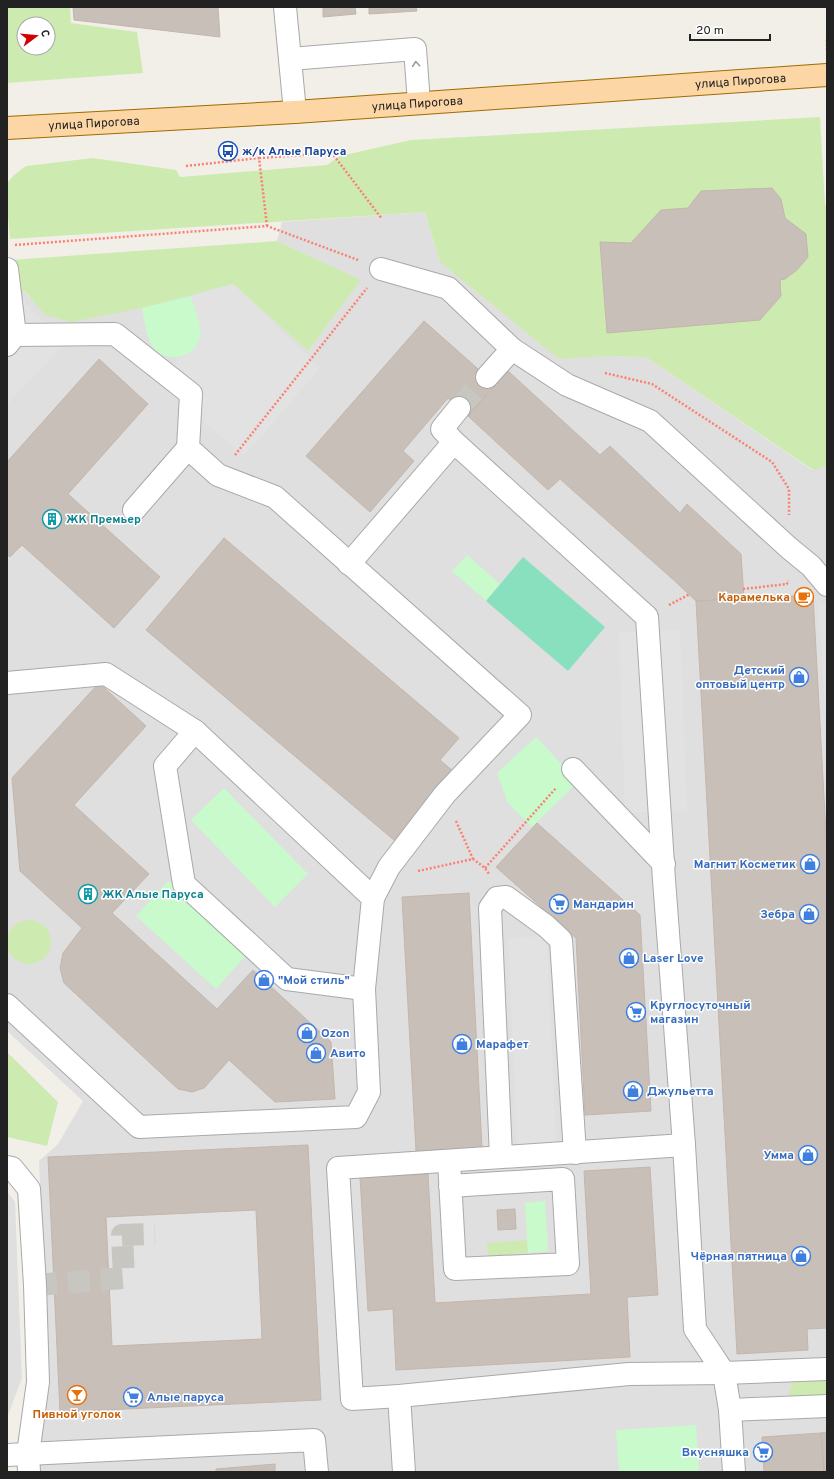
<svg xmlns="http://www.w3.org/2000/svg" width="834" height="1479" font-family="Overpass,sans-serif">
<style>
.residential{fill:#e0dfdf}
.grass{fill:#cdebb0;fill-rule:evenodd}
.park{fill:#c8facc}
.pitch{fill:#88e0be}
.parking{fill:#e2e2e2}
.building{fill:#c7bfb8;stroke:#c4b6ab;fill-rule:evenodd}
.lines{fill:none;stroke-linecap:round;stroke-linejoin:round}
.minor-tunnel{stroke:#c8c6c1;stroke-width:22;stroke-dasharray:22 11;stroke-linecap:butt}
.minor-casing{stroke:#a9a9a9;stroke-width:24}
.major-casing{stroke:#a06b00;stroke-width:24}
.path{stroke:#fa8072;stroke-width:2.5;stroke-dasharray:2 2;stroke-linecap:butt}
.minor{stroke:#fff;stroke-width:22}
.major{stroke:#fcd6a4;stroke-width:22}
.oneway{stroke:#9c9c9c}
.labels{text-anchor:middle;stroke-width:3;stroke-linejoin:round;paint-order:stroke}
.street-label{font-size:12px;fill:#222;stroke:#fff}
.transit-label{font-size:12px;font-weight:bold;fill:#164399;stroke:#fff;text-anchor:start}
.culture-label{font-size:12px;font-weight:bold;fill:#0d838f;stroke:#fff;text-anchor:start}
.food-label{font-size:12px;font-weight:bold;fill:#c56008;stroke:#fff;text-anchor:end}
.shop-label{font-size:12px;font-weight:bold;fill:#366cbe;stroke:#fff;text-anchor:start}
</style>
<rect width="100%" height="100%" fill="#f2efe9"/>
<g class="residential">
<polygon points="425,212 440,262 608,356 646,357 812,470 827,466 827,1472 36,1472 36,1462 49,1383 39,1161 58,1144 83,1101 7,1031 7,297 25,291 30,298 233,284 308,351 360,280 277,241 282,222"/>
<polygon points="7,1191 15,1202 22,1378 7,1418"/>
</g>
<g class="grass">
<path d="M7 7H70L71 23 137 32 143 73 7 83ZM24 24H48V48H24Z"/>
<polygon points="820,117 825,205 827,205 827,466 813,470 646,357 608,356 559,359 440,262 425,212 10,239 7,204 7,183 14,175 26,166 93,158 176,170 180,177 327,165 340,156 411,140"/>
<polygon points="277,241 361,280 308,351 233,284 142,308 71,322 45,315 25,291 19,294 10,260"/>
<circle cx="29" cy="942" r="22"/>
<polygon points="7,1052 58,1102 47,1146 7,1137"/>
<polygon points="527,1240 528,1253 488,1256 487,1243"/>
<polygon points="827,1379 827,1395 788,1397 792,1384 796,1381"/>
</g>
<g class="park">
<path d="M191 296C195 308 202 324 200 337 196 360 161 365 151 344 146 335 144 319 142 308Z"/>
<polygon points="467,555 500,584 486,601 452,571"/>
<polygon points="536,737 578,782 532,827 508,803 497,773"/>
<polygon points="224,788 308,874 275,907 191,820"/>
<polygon points="168,881 247,954 216,989 136,916"/>
<polygon points="545,1201 548,1251 528,1253 525,1203"/>
<polygon points="696,1425 699,1471 678,1472 619,1472 616,1430"/>
</g>
<polygon class="pitch" points="523,557 605,627 568,671 486,601"/>
<g class="parking">
<polygon points="233,284 320,368 244,456 160,385 179,358 188,354 195,348 200,339 201,329 191,296"/>
<polygon points="19,294 63,346 7,405 7,297"/>
<polygon points="818,603 827,603 827,735"/>
<polygon points="680,630 687,811 625,813 619,632"/>
<polygon points="547,936 556,1142 517,1144 508,938"/>
<polygon points="256,1210 262,1339 112,1346 106,1217"/>
</g>
<g class="building">
<polygon points="73,7 218,7 220,37 74,20"/>
<polygon points="323,7 355,7 356,14 323,17"/>
<polygon points="369,7 416,7 417,11 369,14"/>
<polygon points="772,188 781,199 785,218 806,234 808,257 797,270 785,279 780,280 781,296 760,320 607,333 600,242 631,243 661,210 688,208 701,191"/>
<polygon points="424,321 495,384 468,416 448,398 403,451 414,461 370,512 306,456"/>
<polygon points="99,359 148,404 68,494 160,577 114,628 22,545 10,557 7,554 7,462"/>
<polygon points="508,371 600,455 610,446 680,513 687,504 741,554 744,599 696,601 677,583 560,479 548,490 468,416"/>
<polygon points="224,538 459,738 440,760 454,772 395,841 146,630"/>
<polygon points="813,595 827,852 827,1328 807,1329 808,1350 737,1354 696,601"/>
<polygon points="99,683 146,726 74,805 149,874 112,913 217,1009 253,970 331,1042 335,1099 275,1102 229,1060 204,1088 192,1092 178,1089 64,983 60,968 63,953 82,928 20,871 12,778"/>
<polygon points="537,823 640,915 651,1111 585,1115 576,938 496,867"/>
<polygon points="469,893 482,1148 416,1151 402,897"/>
<path d="M308 1145 321 1400 60 1412 48 1157ZM256 1210 262 1339 112 1346 106 1217Z"/>
<polygon points="650,1167 658,1295 627,1297 630,1357 396,1370 393,1309 368,1311 360,1177 428,1174 435,1303 591,1294 584,1171"/>
<polygon points="515,1209 516,1229 498,1230 497,1210"/>
<polygon points="827,1432 827,1472 824,1472 821,1433"/>
<polygon points="821,1433 824,1472 764,1472 762,1437"/>
<polygon points="275,1464 275,1472 216,1472 216,1469"/>
</g>
<g class="lines">
<g class="minor-tunnel">
<polyline points="459,408 487,377"/>
<polyline points="35,1285 124,1278 122,1235 155,1234"/>
</g>
<g class="minor-casing">
<g id="minor">
<polyline points="285,7 295,112"/>
<polyline points="290,59 415,49 419,103"/>
<polyline points="7,269 15,335 7,345"/>
<polyline points="381,269 448,288 512,349"/>
<polyline points="15,335 115,334 191,394 188,448 218,475 275,497 520,715 445,794 389,867 373,898"/>
<polyline points="487,377 512,349 567,385 650,421 789,548 811,566 827,585"/>
<polyline points="454,442 442,429 459,408"/>
<polyline points="134,510 188,448"/>
<polyline points="349,564 454,442 647,617 664,880 684,1145 338,1168 352,1399 399,1396 629,1374 724,1373 827,1369"/>
<polyline points="7,683 106,674 195,731 373,898 364,989 369,1092 356,1117 139,1127 7,1005"/>
<polyline points="195,731 165,766 184,884 287,979 364,989"/>
<polyline points="573,769 664,864"/>
<polyline points="684,1145 695,1329 724,1373 730,1410 734,1472"/>
<polyline points="501,1157 490,908 497,898 506,897 546,926 561,940 575,1153"/>
<polyline points="449,1161 455,1269 568,1264 563,1179 450,1186"/>
<polyline points="7,1167 12,1168 29,1189 35,1285 38,1382 28,1454 29,1472"/>
<polyline points="399,1396 404,1472"/>
<polyline points="730,1410 827,1406"/>
<polyline points="7,1455 314,1440 317,1472"/>
</g>
</g>
<g class="major-casing">
<g id="major">
<path id="s1" d="M7 128 295 112 827 75"/>
</g>
</g>
<g class="path">
<polyline points="827,50 827,37"/>
<polyline points="259,158 332,153 382,219"/>
<polyline points="186,166 259,158 267,226"/>
<polyline points="15,245 267,226 358,260"/>
<polyline points="605,373 652,384 772,462 789,489 789,515"/>
<polyline points="235,455 367,288"/>
<polyline points="743,589 787,584 788,580"/>
<polyline points="669,605 690,594"/>
<polyline points="456,821 473,859"/>
<polyline points="485,868 556,788"/>
<polyline points="418,871 473,859 485,868 489,874"/>
</g>
<use href="#minor" class="minor"/>
<use href="#major" class="major"/>
</g>
<defs><path id="oneway-chevron" d="M-2-3.5L2.5 0L-2 3.5" fill="none" stroke-width="1.6" stroke-linecap="round" stroke-linejoin="round"/></defs>
<use class="oneway" href="#oneway-chevron" transform="translate(416 64) rotate(-95)"/>
<defs>
<g id="bus-ring" transform="scale(1)"><circle r="9.5" fill="#fff" stroke="#1a4fb4" stroke-width="1.5"/><path d="M-5-6H5V4H4V6H2V4H-2V6H-4V4H-5ZM-3.5-4V0h7V-4ZM-3.5 1.2v1.5H-2V1.2ZM2 1.2v1.5H3.5V1.2Z" fill="#1a4fb4"/></g>
<g id="building-ring" transform="scale(1)"><circle r="9.5" fill="#fff" stroke="#0f9aa8" stroke-width="1.5"/><path d="M-4-6H4V6H1V3H-1V6H-4ZM-2.5-4.3h1.7v1.8h-1.7ZM.8-4.3h1.7v1.8H.8ZM-2.5-1h1.7V.8h-1.7ZM.8-1h1.7V.8H.8Z" fill="#0f9aa8"/></g>
<g id="cafe-ring" transform="scale(1)"><circle r="9.5" fill="#fff" stroke="#e8710a" stroke-width="1.5"/><path d="M-5.5-4.5H6V0H3Q3 3.5 0 3.5H-2.5Q-5.5 3.5-5.5 0ZM3-3.2v2h1.7v-2ZM-6 4.5H4V6H-6Z" fill="#e8710a"/></g>
<g id="shop-ring" transform="scale(1)"><circle r="9.5" fill="#fff" stroke="#3f7fe0" stroke-width="1.5"/><path d="M-5-2.5h2.3a2.7 3.5 0 0 1 5.4 0H5L5.5 6h-11ZM-1.5-2.5h3a1.5 2.3 0 0 0-3 0Z" fill="#3f7fe0"/></g>
<g id="supermarket-ring" transform="scale(1)"><circle r="9.5" fill="#fff" stroke="#3f7fe0" stroke-width="1.5"/><path d="M-6-5.5h2.5l.6 2H6L4.5 2H-2.5L-4.4-4H-6ZM-1.5 3.2a1.3 1.3 0 1 0 .1 0ZM3 3.2a1.3 1.3 0 1 0 .1 0Z" fill="#3f7fe0"/></g>
<g id="bar-ring" transform="scale(1)"><circle r="9.5" fill="#fff" stroke="#e8710a" stroke-width="1.5"/><path d="M-6-5H6L.8 .8V4.5H3.5V6h-7V4.5H-.8V.8Z" fill="#e8710a"/></g>
</defs>
<g fill-rule="evenodd">
<use href="#bus-ring" x="228" y="151"/>
<use href="#building-ring" x="52" y="519"/>
<use href="#cafe-ring" x="804" y="597"/>
<use href="#shop-ring" x="799" y="677"/>
<use href="#shop-ring" x="810" y="864"/>
<use href="#building-ring" x="88" y="894"/>
<use href="#supermarket-ring" x="559" y="904"/>
<use href="#shop-ring" x="809" y="914"/>
<use href="#shop-ring" x="629" y="958"/>
<use href="#shop-ring" x="264" y="980"/>
<use href="#supermarket-ring" x="636" y="1012"/>
<use href="#shop-ring" x="307" y="1033"/>
<use href="#shop-ring" x="462" y="1044"/>
<use href="#shop-ring" x="316" y="1053"/>
<use href="#shop-ring" x="633" y="1091"/>
<use href="#shop-ring" x="808" y="1155"/>
<use href="#shop-ring" x="801" y="1256"/>
<use href="#bar-ring" x="77" y="1395"/>
<use href="#supermarket-ring" x="133" y="1397"/>
<use href="#supermarket-ring" x="763" y="1452"/>
</g>
<g class="labels">
<g class="street-label">
<text dy="4" stroke="none"><textPath href="#s1" startOffset="735">улица Пирогова</textPath></text>
<text dy="4" stroke="none"><textPath href="#s1" startOffset="411">улица Пирогова</textPath></text>
<text dy="4" stroke="none"><textPath href="#s1" startOffset="87">улица Пирогова</textPath></text>
</g>
<g class="transit-label">
<text x="242" y="155">ж/к Алые Паруса</text>
</g>
<g class="culture-label">
<text x="66" y="523">ЖК Премьер</text>
<text x="102" y="898">ЖК Алые Паруса</text>
</g>
<g class="food-label">
<text x="790" y="601">Карамелька</text>
<text x="77" y="1418" text-anchor="middle">Пивной уголок</text>
</g>
<g class="shop-label">
<text x="785" y="674" text-anchor="end">Детский<tspan x="785" dy="14">оптовый центр</tspan></text>
<text x="796" y="868" text-anchor="end">Магнит Косметик</text>
<text x="573" y="908">Мандарин</text>
<text x="795" y="918" text-anchor="end">Зебра</text>
<text x="643" y="962">Laser Love</text>
<text x="278" y="984">"Мой стиль"</text>
<text x="650" y="1009">Круглосуточный<tspan x="650" dy="14">магазин</tspan></text>
<text x="321" y="1037">Ozon</text>
<text x="476" y="1048">Марафет</text>
<text x="330" y="1057">Авито</text>
<text x="647" y="1095">Джульетта</text>
<text x="794" y="1159" text-anchor="end">Умма</text>
<text x="787" y="1260" text-anchor="end">Чёрная пятница</text>
<text x="147" y="1401">Алые паруса</text>
<text x="749" y="1456" text-anchor="end">Вкусняшка</text>
</g>
</g>
<rect width="834" height="1479" fill="none" stroke="#222222" stroke-width="16"/>
<g transform="translate(36 36) rotate(74)"><circle r="19" fill="#ffffff" stroke="#a7a7a7"/>
<path d="M0-3L7 15L0 10L-7 15Z" fill="#d40000"/>
<text y="-6" font-size="11" font-weight="bold" text-anchor="middle" fill="#222222">С</text>
</g>
<path d="M690 34v6h80v-6" fill="none" stroke="#222222" stroke-width="2"/>
<text x="696" y="34" font-size="12" fill="#222222" stroke="#ffffff" stroke-width="3" paint-order="stroke">20 m</text>
</svg>
